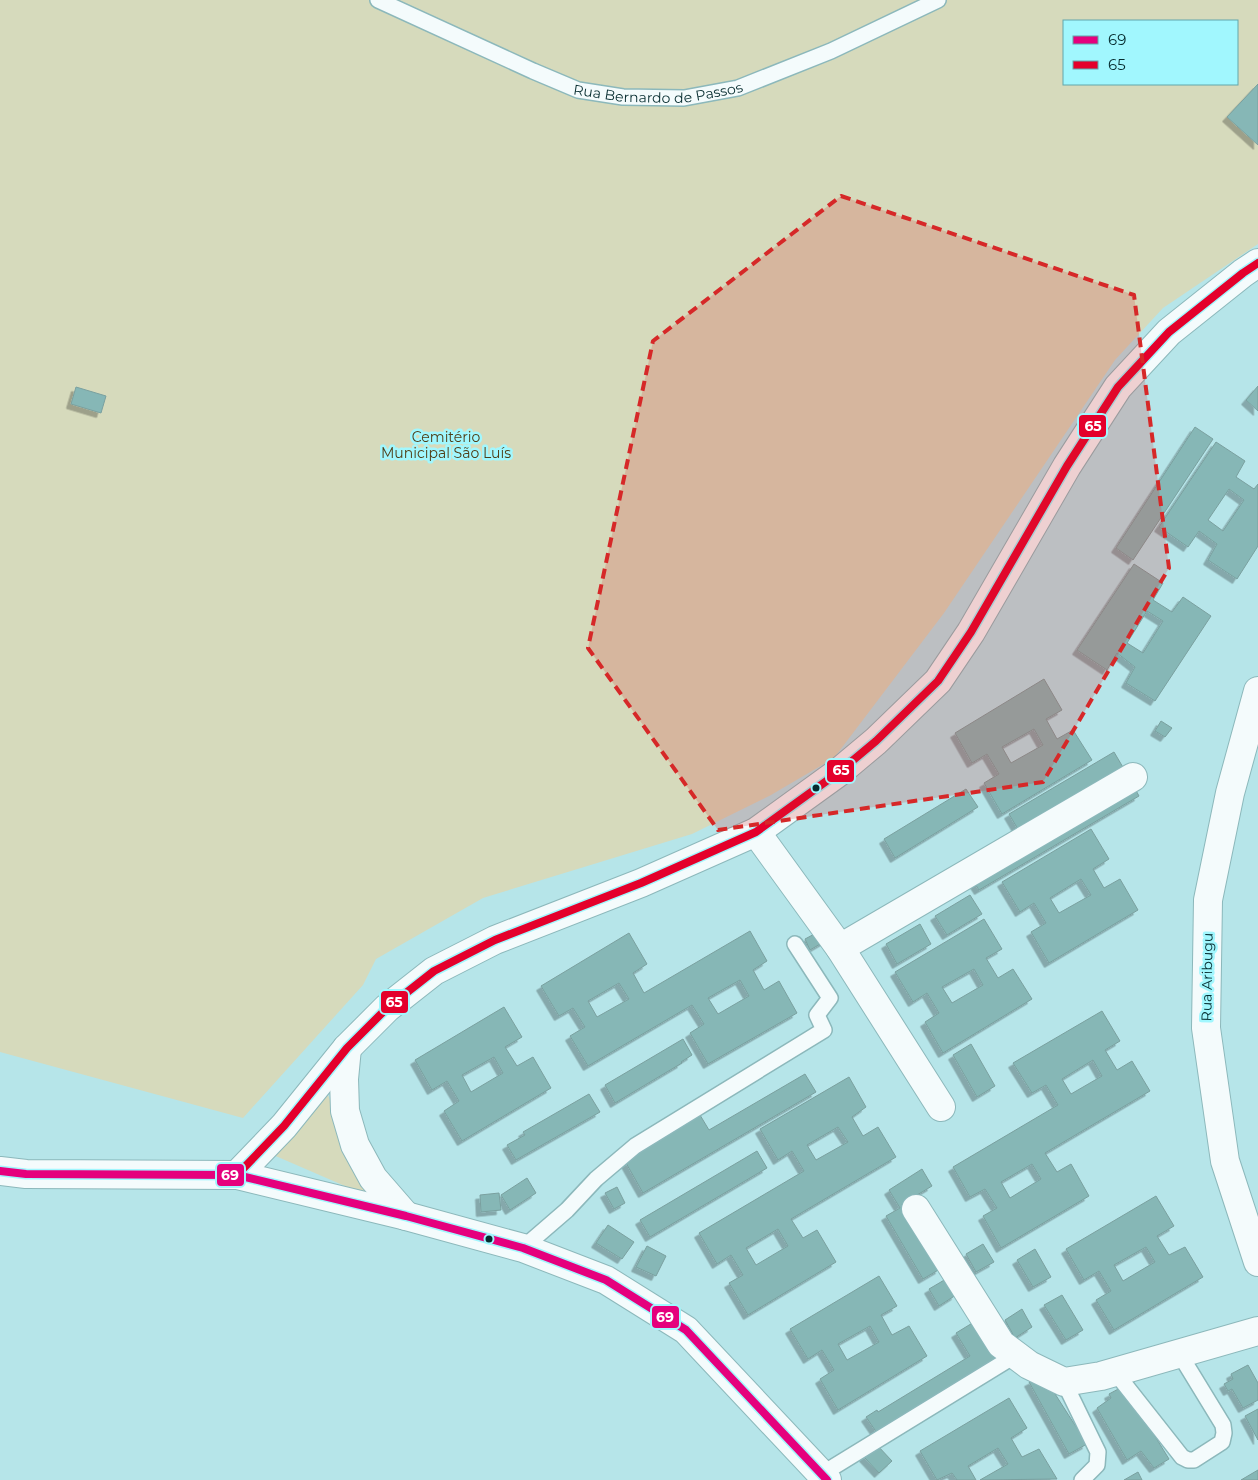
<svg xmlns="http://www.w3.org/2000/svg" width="1258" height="1480" font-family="Montserrat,sans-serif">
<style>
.green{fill:#d6dabc;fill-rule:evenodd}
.building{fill:#86b7b6;stroke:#7aa09f;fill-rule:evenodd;filter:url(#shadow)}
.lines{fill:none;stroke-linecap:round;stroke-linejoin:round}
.service-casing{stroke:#8cb8bb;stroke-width:18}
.minor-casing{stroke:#8cb8bb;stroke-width:30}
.tertiary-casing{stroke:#8cb8bb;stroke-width:30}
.service{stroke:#f4fbfc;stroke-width:15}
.minor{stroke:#f4fbfc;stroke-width:28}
.tertiary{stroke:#f4fbfc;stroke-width:28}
.bus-1-casing{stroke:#a1f7fe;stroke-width:11}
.bus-2-casing{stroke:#a1f7fe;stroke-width:11}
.bus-1{stroke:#e5007d;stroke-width:8}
.bus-2{stroke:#e4002b;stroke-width:8}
.marked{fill:#d62828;fill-opacity:0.2;stroke:#d62828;stroke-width:4;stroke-dasharray:10 6;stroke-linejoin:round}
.bus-dot{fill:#062c2f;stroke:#a1f7fe;stroke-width:2}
.labels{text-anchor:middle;stroke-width:5;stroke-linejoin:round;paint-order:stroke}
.street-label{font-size:14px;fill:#062c2f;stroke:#a1f7fe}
.park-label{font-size:14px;fill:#503d16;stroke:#a1f7fe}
.line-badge{stroke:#a1f7fe;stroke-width:2}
.badge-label{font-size:14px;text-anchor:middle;font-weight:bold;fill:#fff}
</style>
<defs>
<filter id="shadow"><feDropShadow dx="-4.5" dy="4.5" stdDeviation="0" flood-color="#0004"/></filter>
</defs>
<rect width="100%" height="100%" fill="#b6e5e9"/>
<g class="green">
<path d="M0 0H1258V244L1163 308 1115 360 944 613 834 758 771 795 692 834 483 898 376 959 363 985 243 1118 0 1052ZM1064 21H1237V84H1064Z"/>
<polygon points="328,1095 368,1196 264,1151"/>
</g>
<g class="building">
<polygon points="1258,84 1258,145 1227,117"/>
<polygon points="1258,386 1258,411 1246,400"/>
<polygon points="76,387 106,396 101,413 71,404"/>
<polygon points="1195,427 1213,439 1133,560 1116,548"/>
<path d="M1216 442 1245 461 1236 477 1254 489 1258 484V546L1237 579 1208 560 1217 544 1199 531 1188 547 1159 527ZM1229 489 1244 500 1223 531 1208 520Z"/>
<path d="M1134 564 1163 583 1153 600 1172 612 1183 597 1211 616 1155 701 1126 683 1135 667 1117 653 1107 670 1077 650ZM1147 611 1163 621 1143 653 1127 643Z"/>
<path d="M1044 679 1062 710 1046 719 1057 739 1073 730 1092 760 1002 814 984 783 999 774 987 754 972 763 955 733ZM1034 729 1043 745 1011 763 1002 747Z"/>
<polygon points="1161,721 1172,728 1165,737 1155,731"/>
<polygon points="1114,752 1124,769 1019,831 1009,814"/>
<polygon points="1133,785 1139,796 979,890 970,876"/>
<polygon points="966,789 978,807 895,858 884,839"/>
<path d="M1091 829 1109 859 1093 869 1104 888 1120 879 1138 910 1049 963 1031 932 1046 923 1034 903 1020 912 1002 882ZM1081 879 1091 895 1059 913 1050 898Z"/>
<polygon points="970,895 982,914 947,935 935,916"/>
<path d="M984 919 1002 949 986 958 998 978 1013 969 1032 999 943 1053 925 1022 939 1013 927 993 913 1002 895 972ZM974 969 983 985 952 1003 942 987Z"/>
<polygon points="920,924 931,944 897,964 886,944"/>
<polygon points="822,930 827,940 810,950 805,939"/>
<path d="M750 931 767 961 753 970 764 990 779 981 797 1013 708 1064 690 1033 704 1024 692 1005 588 1066 570 1036 585 1027 573 1008 559 1016 541 986 629 933 647 964 633 973 644 993ZM740 980 749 996 718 1014 708 998ZM619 983 629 999 597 1017 588 1001Z"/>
<path d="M504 1007 522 1037 505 1047 517 1066 533 1057 551 1088 462 1141 444 1111 459 1101 447 1081 432 1090 415 1060ZM494 1057 503 1073 471 1092 462 1075Z"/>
<path d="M1102 1011 1120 1041 1105 1050 1117 1070 1132 1061 1150 1091 1045 1153 1057 1172 1071 1164 1089 1196 1001 1248 983 1216 997 1208 985 1189 970 1197 953 1167 1058 1105 1046 1085 1032 1093 1013 1063ZM1093 1060 1102 1076 1071 1094 1062 1079ZM1032 1164 1041 1179 1010 1198 1001 1182Z"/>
<polygon points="683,1039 692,1055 681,1062 682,1063 615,1103 605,1085"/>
<polygon points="971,1044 995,1086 977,1097 953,1055"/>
<polygon points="805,1074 816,1092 643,1193 626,1163 630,1161 629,1158 700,1115 709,1130"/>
<path d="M849 1077 866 1107 852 1117 863 1136 878 1127 896 1157 791 1219 803 1238 817 1230 836 1262 748 1315 729 1283 743 1275 731 1255 717 1264 699 1233 804 1171 792 1151 778 1160 760 1129ZM838 1127 848 1142 816 1160 807 1145ZM778 1229 788 1246 756 1265 746 1248Z"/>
<polygon points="589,1094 600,1112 516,1160 507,1145 525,1135 523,1132"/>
<polygon points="757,1151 767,1168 650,1237 640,1220"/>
<polygon points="922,1169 932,1186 902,1204 940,1269 923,1279 886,1216 900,1208 889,1190"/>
<polygon points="527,1178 536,1193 510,1210 501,1195"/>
<polygon points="617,1187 625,1203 614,1209 605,1193"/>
<polygon points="499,1193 501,1210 481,1212 480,1195"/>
<path d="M1156 1196 1174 1226 1157 1236 1169 1255 1185 1247 1203 1277 1114 1330 1096 1300 1111 1291 1099 1271 1084 1280 1066 1249ZM1146 1247 1155 1262 1123 1281 1114 1265Z"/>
<polygon points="608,1225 634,1242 622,1259 596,1243"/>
<polygon points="983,1244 994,1262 976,1272 966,1254"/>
<polygon points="647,1246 666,1256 656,1276 636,1267"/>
<polygon points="1035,1249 1051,1277 1033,1287 1017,1260"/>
<path d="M879 1276 897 1306 881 1315 892 1335 909 1326 927 1356 838 1410 820 1379 834 1370 822 1350 808 1359 790 1329ZM870 1326 879 1342 847 1360 838 1344Z"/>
<polygon points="946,1279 956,1295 939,1306 929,1289"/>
<polygon points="1062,1295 1083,1330 1066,1340 1044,1305"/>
<polygon points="1022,1309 1032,1327 1015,1338 1005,1320"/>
<polygon points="974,1322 999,1363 877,1433 866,1417 877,1410 878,1412 970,1356 956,1333"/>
<polygon points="1248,1365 1258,1383 1258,1400 1243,1408 1232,1389 1228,1391 1224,1384 1233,1379 1231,1374"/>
<polygon points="1043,1375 1087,1444 1069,1454 1029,1382"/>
<polygon points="1124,1386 1169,1459 1154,1468 1141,1451 1127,1460 1097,1408 1111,1398 1109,1394"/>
<polygon points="1009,1398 1027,1428 1011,1438 1022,1457 1039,1449 1057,1479 980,1480 1008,1464 998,1448 968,1466 976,1480 957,1480 952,1473 937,1480 920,1451"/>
<polygon points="1258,1409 1258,1440 1245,1416"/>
<polygon points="877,1445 892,1461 879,1473 864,1457"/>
<polygon points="1258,1470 1258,1480 1241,1480"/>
<polygon points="1138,1472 1142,1480 1124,1480"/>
</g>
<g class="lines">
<g class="service-casing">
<g id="service">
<path id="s1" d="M378 0 533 71 578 90 623 97 684 98 738 88 831 51 938 0"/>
<polyline points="523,1248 567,1210 596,1179 635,1146 824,1030 817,1015 830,998 795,944"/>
<polyline points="1115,1372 1182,1457 1188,1460 1194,1460 1222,1442 1224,1433 1223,1425 1179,1353"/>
<polyline points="1064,1382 1098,1452 1097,1465 1082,1480"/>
<polyline points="822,1474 1016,1355"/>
</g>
</g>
<g class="minor-casing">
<g id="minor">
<polyline points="1258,691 1230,793 1208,900 1206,1028 1225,1161 1258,1262"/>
<polyline points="756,832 840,948 941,1107"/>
<polyline points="840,948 1133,777"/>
<polyline points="347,1048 344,1079 345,1111 355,1145 373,1178 406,1216"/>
<polyline points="237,1175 284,1126 347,1048 387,1008 434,971 495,940 641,883 756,832 839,772 876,741 938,681 971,632 1067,466 1118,387 1169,332 1243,273 1258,263"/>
<polyline points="916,1209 1001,1344 1029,1365 1064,1382 1101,1376 1258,1331"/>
</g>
</g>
<g class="tertiary-casing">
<polyline id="tertiary" points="0,1171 26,1174 237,1175 406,1216 523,1248 606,1280 686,1330 827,1480"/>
</g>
<use href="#service" class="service"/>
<use href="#minor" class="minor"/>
<use href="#tertiary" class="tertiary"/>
<g class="bus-1-casing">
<polyline id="bus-1" points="0,1171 26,1174 237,1175 406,1216 523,1248 606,1280 686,1330 827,1480"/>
</g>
<g class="bus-2-casing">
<polyline id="bus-2" points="237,1175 284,1126 347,1048 387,1008 434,971 495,940 641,883 756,832 839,772 876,741 938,681 971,632 1067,466 1118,387 1169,332 1243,273 1258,263"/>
</g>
<use href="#bus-1" class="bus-1"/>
<use href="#bus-2" class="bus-2"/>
</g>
<path class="marked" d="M841 196 1134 295 1169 568 1043 782 718 830 588 648 653 341Z"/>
<g class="bus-dot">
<circle cx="816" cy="788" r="4.5"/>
<circle cx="489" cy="1239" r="4.5"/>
</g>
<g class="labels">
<g class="street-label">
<text dy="5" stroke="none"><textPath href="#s1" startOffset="300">Rua Bernardo de Passos</textPath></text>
<text transform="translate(1207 977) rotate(-89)" y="5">Rua Aribugu</text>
</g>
<g class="park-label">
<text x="446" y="442">Cemitério<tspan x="446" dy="16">Municipal São Luís</tspan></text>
</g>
</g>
<g class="line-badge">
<rect x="1078" y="414" width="29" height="24" rx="5" fill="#e4002b"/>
<rect x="826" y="759" width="29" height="24" rx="5" fill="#e4002b"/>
<rect x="380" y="990" width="29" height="24" rx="5" fill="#e4002b"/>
<rect x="216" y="1163" width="29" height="24" rx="5" fill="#e5007d"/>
<rect x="651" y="1305" width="29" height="24" rx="5" fill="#e5007d"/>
</g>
<g class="badge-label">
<text x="1093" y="431">65</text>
<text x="841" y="775">65</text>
<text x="394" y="1007">65</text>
<text x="230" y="1180">69</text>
<text x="665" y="1322">69</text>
</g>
<rect x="1063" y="20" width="175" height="65" fill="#a1f7fe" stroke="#63a6ab"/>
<rect x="1073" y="36" width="25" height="8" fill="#e5007d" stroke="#63a6ab"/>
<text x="1108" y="45" font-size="15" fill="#062c2f">69</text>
<rect x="1073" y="61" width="25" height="8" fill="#e4002b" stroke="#63a6ab"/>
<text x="1108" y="70" font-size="15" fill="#062c2f">65</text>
</svg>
